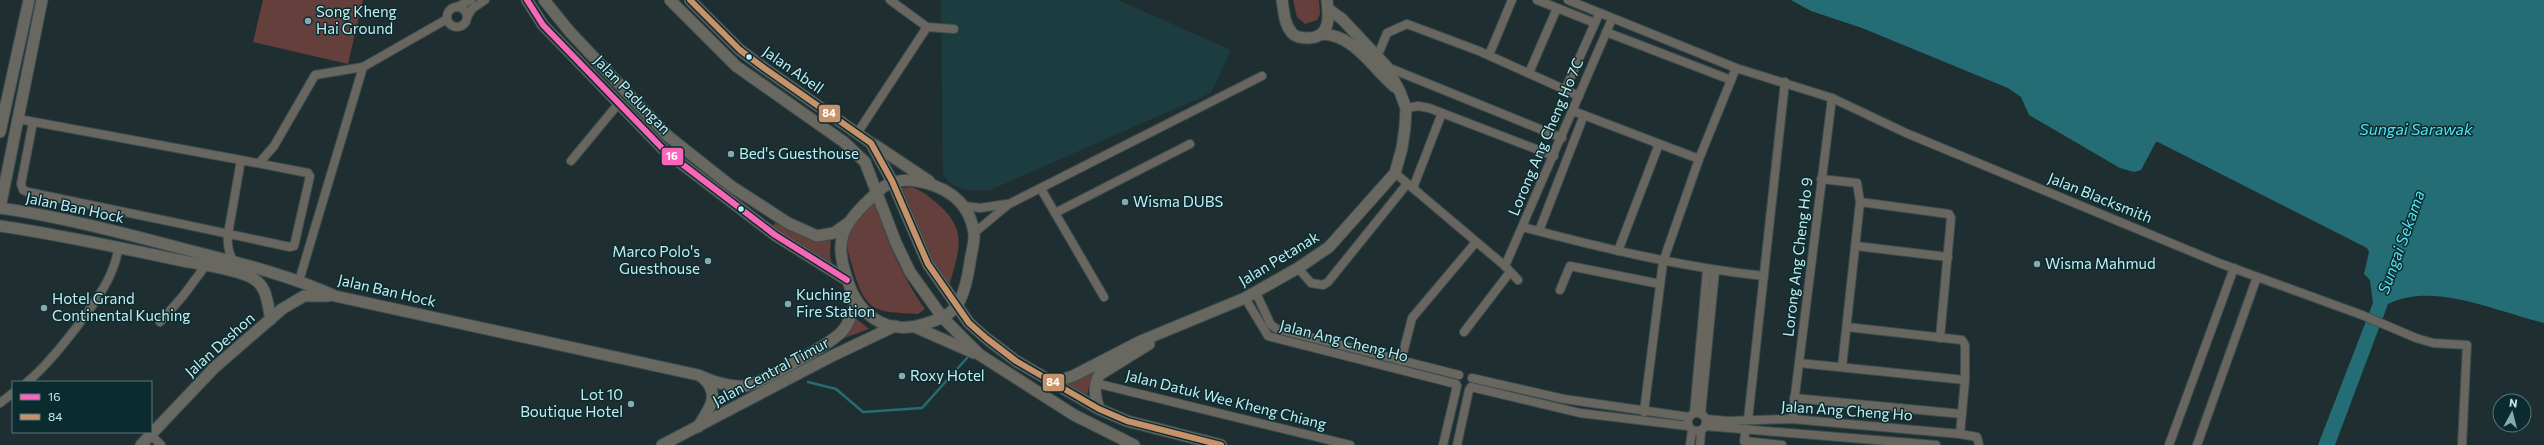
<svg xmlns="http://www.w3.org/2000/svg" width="2544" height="445" font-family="Commissioner,sans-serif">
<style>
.built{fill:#1c3c40}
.green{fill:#653f3b}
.water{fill:#246d74}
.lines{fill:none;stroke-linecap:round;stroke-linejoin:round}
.stream{stroke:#246d74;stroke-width:2.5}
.street-casing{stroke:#3b4d4e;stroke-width:10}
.secondary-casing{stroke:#3b4d4e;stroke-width:13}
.street{stroke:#68665f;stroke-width:8}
.secondary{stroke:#686861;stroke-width:11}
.bus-1-casing{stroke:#0c2b2f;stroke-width:9}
.bus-2-casing{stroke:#0c2b2f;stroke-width:9}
.bus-1{stroke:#fa66b7;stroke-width:6}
.bus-2{stroke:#c7916a;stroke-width:6}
.poi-dot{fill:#88aaae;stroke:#0c2b2f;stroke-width:1.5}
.bus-dot{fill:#c1edf2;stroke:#0c2b2f;stroke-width:1.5}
.labels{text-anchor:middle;stroke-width:3;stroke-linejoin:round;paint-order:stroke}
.poi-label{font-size:15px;fill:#c1edf2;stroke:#0c2b2f;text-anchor:start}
.street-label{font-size:15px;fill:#c1edf2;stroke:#0c2b2f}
.water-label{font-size:16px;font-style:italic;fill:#52e3f3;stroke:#0c2b2f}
.line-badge{stroke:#0c2b2f;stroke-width:1.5}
.badge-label{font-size:11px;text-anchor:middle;font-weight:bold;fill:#fff}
</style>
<rect width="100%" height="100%" fill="#1f2f31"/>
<polygon class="built" points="941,0 1118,0 1231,50 1211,93 990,190 965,190 952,185 943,175"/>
<g class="green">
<polygon points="263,0 363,0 348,64 253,42"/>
<polygon points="1293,0 1319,0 1320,14 1317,20 1305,24 1297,17"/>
<path d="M912 187C923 191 931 198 940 206 970 233 957 255 948 290 927 259 912 224 901 188Z"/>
<path d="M874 201C887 241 901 275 925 309L918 314C875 312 866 313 853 269 851 260 845 248 848 239 852 225 865 213 874 201Z"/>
<polygon points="775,223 808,238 831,236 830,257 833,267 773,227"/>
<polygon points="854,317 869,329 839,340"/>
<polygon points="1094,367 1087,395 1065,383"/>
</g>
<path class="water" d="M1791 0H2544V323C2498 312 2433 281 2388 304L2335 445H2318L2373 303 2370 280 2364 274 2369 252 2367 248 2158 142H2156L2141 170 2134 172 2120 168 2029 115 2021 97 2008 88 1862 28 1811 11Z"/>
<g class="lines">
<polyline class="stream" points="808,382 836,389 863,412 922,408 967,358"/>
<g class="street-casing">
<g id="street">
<polyline points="890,0 927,27 954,29"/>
<polyline points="1537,0 1595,23"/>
<polyline points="1568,0 1736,68 1832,98 1906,133 2219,263 2362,315 2416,338 2433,343 2467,345 2462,445"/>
<polyline points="457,7 471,0"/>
<circle cx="457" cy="17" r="10"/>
<polyline points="467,17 472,9 485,0"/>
<polyline points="1606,32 1731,80"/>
<polyline points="1375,55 1380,50 1387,33 1407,24 1479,51 1579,96"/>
<polyline points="1489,55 1512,0"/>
<polyline points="1387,67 1562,138"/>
<polyline points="1529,73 1557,8"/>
<polyline points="1565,90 1599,14"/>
<polyline points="1406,108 1418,106 1429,108 1554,156"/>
<polyline points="1573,111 1699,159"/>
<polyline points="18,119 241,160"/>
<path d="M33 122 21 184 23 190 28 192C115 210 203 228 290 247L294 246 295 242 310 176 308 173 241 160 228 234C227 244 228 253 234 262"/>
<polyline points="858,132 927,27"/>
<polyline points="571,161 619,103"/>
<polyline points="260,162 274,146 315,75 363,67 447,19"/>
<polyline points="1395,173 1505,266 1518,280"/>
<polyline points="1821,179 1857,183 1860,202 1842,367"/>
<polyline points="1413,188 1442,113"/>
<polyline points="1041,189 1104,297"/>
<polyline points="1860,202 1949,214 1951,218 1940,338"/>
<polyline points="965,206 980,208 1007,204"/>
<polyline points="1055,213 1190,144"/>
<path d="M1523 227C1602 248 1681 267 1764 276"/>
<polyline points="1539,231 1584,115"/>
<polyline points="974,233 1009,204 1262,76"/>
<polyline points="1856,246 1948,257"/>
<polyline points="1618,251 1659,144"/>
<polyline points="1505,266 1612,19"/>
<polyline points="1298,268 1311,283 1323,285 1328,282 1407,184"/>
<polyline points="299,281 363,67"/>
<polyline points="1560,290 1570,266 1660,284"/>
<polyline points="1256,293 1271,325 1277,329 1459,375"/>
<polyline points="1245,298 1268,336 1456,384"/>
<polyline points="160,322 183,296 206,265"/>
<polyline points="1847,327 1962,340 1965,345 1965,380 1960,434"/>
<polyline points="1464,332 1510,272"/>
<polyline points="1401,361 1412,318 1476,242"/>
<polyline points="1799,363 1965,380"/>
<polyline points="1472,378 1564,399 1689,417"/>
<path d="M27 382C52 362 103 297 113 268 116 261 117 254 119 247"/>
<polyline points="1095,383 1350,445"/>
<polyline points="1471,387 1580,413 1688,426"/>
<polyline points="1794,398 1962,414"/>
<polyline points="0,403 13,393"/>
<polyline points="1644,412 1663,262 1699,159 1736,68"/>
<circle cx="1697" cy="422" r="9"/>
<polyline points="1694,413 1707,270"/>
<polyline points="1701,414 1715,271"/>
<polyline points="1706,419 1727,421 1792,419 1960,434 1977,437 1979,445"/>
<polyline points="1792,419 1832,98"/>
<polyline points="1748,420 1785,82"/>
<polyline points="1705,426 1936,445"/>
<polyline points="1746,429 1744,441 1782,445"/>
<polyline points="151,435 161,445"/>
<polyline points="1443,445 1457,386"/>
<polyline points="1457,445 1469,390"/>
<polyline points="1690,445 1692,431"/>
<polyline points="1700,445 1701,431"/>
<polyline points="2169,445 2234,268"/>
<polyline points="2197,445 2257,277"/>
</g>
</g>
<g class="secondary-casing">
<g id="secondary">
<polyline points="527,0 543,25 665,151 775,235 847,280"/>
<polyline points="544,0 570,32 668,136 731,186 788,223 817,236 834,233 848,223"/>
<polyline points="670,0 736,66 844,142 865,162 896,243 910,272 943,318 980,355 1074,415 1134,445"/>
<polyline points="690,0 740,50 764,68 871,143 892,181 928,264 969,323 986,338 1016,361 1099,409 1127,421 1221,445"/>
<path d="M1282 0C1284 11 1284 24 1292 33 1295 37 1304 38 1309 38 1331 37 1329 16 1327 0"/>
<path d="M1322 34C1355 35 1372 68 1395 87"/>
<polyline points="0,132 29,0"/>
<polyline points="875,145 929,181"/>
<path d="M910 180C941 184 969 198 974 233 975 241 971 254 970 262 968 276 966 288 960 300 953 315 938 320 924 324 882 337 855 311 845 272 842 262 839 250 842 239 845 224 857 211 869 200 884 185 888 181 910 180Z"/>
<path d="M0 208C62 217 123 233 184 249 235 262 287 274 335 296L698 375C711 381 730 387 745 386 759 384 825 346 837 336 848 328 852 314 856 301"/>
<polyline points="0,208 42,0"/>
<path d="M0 226C61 235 122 248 183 261 200 264 240 270 254 279 268 288 267 304 271 319"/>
<polyline points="915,327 974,353"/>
<polyline points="1054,382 1073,376 1141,341 1245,298 1298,268 1329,247 1395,173 1402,148 1405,127 1406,108 1400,92 1387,67 1342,19 1328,9"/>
<path d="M1099 409C1095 396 1093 387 1099 375L1149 344"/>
<path d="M698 427C708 410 722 395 703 378"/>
<polyline points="141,445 214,368 282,309 304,296 328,296"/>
<polyline points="662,445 832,356 895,326"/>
</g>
</g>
<use href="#street" class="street"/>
<use href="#secondary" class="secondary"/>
<g class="bus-1-casing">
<polyline id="bus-1" points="527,0 543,25 665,151 775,235 847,280"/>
</g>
<g class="bus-2-casing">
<polyline id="bus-2" points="690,0 740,50 764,68 871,143 892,181 928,264 969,323 986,338 1016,361 1099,409 1127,421 1221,445"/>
</g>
<use href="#bus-1" class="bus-1"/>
<use href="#bus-2" class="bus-2"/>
</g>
<g class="poi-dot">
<circle cx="308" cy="21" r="4"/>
<circle cx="731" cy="154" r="4"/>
<circle cx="1125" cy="202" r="4"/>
<circle cx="708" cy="261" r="4"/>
<circle cx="2037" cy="264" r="4"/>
<circle cx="788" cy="304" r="4"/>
<circle cx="44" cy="308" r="4"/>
<circle cx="902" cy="376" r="4"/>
<circle cx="631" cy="404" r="4"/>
</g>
<g class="bus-dot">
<circle cx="749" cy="57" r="3.5"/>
<circle cx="741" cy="209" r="3.5"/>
</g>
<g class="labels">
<g class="poi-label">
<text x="316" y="17">Song Kheng<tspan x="316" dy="17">Hai Ground</tspan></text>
<text x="739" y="159">Bed's Guesthouse</text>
<text x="1133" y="207">Wisma DUBS</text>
<text x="700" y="257" text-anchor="end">Marco Polo's<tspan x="700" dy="17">Guesthouse</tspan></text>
<text x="2045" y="269">Wisma Mahmud</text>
<text x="796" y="300">Kuching<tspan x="796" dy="17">Fire Station</tspan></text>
<text x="52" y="304">Hotel Grand<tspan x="52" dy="17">Continental Kuching</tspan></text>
<text x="910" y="381">Roxy Hotel</text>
<text x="623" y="400" text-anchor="end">Lot 10<tspan x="623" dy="17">Boutique Hotel</tspan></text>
</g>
<g class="street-label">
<text transform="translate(793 70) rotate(35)" y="5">Jalan Abell</text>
<text transform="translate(632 95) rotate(46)" y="5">Jalan Padungan</text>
<text transform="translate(1546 137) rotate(-67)" y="5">Lorong Ang Cheng Ho 7C</text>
<text transform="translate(2100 198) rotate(22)" y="5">Jalan Blacksmith</text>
<text transform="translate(75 208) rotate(12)" y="5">Jalan Ban Hock</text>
<text transform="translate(1798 257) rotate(-83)" y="5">Lorong Ang Cheng Ho 9</text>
<text transform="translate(1279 259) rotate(-31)" y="5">Jalan Petanak</text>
<text transform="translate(387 291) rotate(13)" y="5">Jalan Ban Hock</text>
<text transform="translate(1344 341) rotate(14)" y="5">Jalan Ang Cheng Ho</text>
<text transform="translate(220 345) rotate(-42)" y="5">Jalan Deshon</text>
<text transform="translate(771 372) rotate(-28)" y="5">Jalan Central Timur</text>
<text transform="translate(1226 400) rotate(14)" y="5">Jalan Datuk Wee Kheng Chiang</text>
<text transform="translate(1847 411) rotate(4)" y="5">Jalan Ang Cheng Ho</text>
</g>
<g class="water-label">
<text x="2416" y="135">Sungai Sarawak</text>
<text transform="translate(2401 242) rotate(-70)" y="6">Sungai Sekama</text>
</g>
</g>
<g class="line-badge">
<rect x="818" y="104" width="23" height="19" rx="4" fill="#c7916a"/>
<rect x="661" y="147" width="23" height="19" rx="4" fill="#fa66b7"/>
<rect x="1042" y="373" width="23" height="19" rx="4" fill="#c7916a"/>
</g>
<g class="badge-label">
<text x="829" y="117">84</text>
<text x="672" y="160">16</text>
<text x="1053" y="386">84</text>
</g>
<rect x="12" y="381" width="140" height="52" fill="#0c2b2f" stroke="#54797d"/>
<rect x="20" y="394" width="20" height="6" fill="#fa66b7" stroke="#54797d"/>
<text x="48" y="401" font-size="12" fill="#c1edf2">16</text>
<rect x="20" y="414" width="20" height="6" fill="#c7916a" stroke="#54797d"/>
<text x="48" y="421" font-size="12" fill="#c1edf2">84</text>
<g transform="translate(2512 413) rotate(7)"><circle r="19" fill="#0c2b2f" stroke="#54797d"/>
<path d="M0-3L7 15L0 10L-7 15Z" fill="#88aaae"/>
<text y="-6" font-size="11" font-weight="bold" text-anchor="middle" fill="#c1edf2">N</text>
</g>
</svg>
